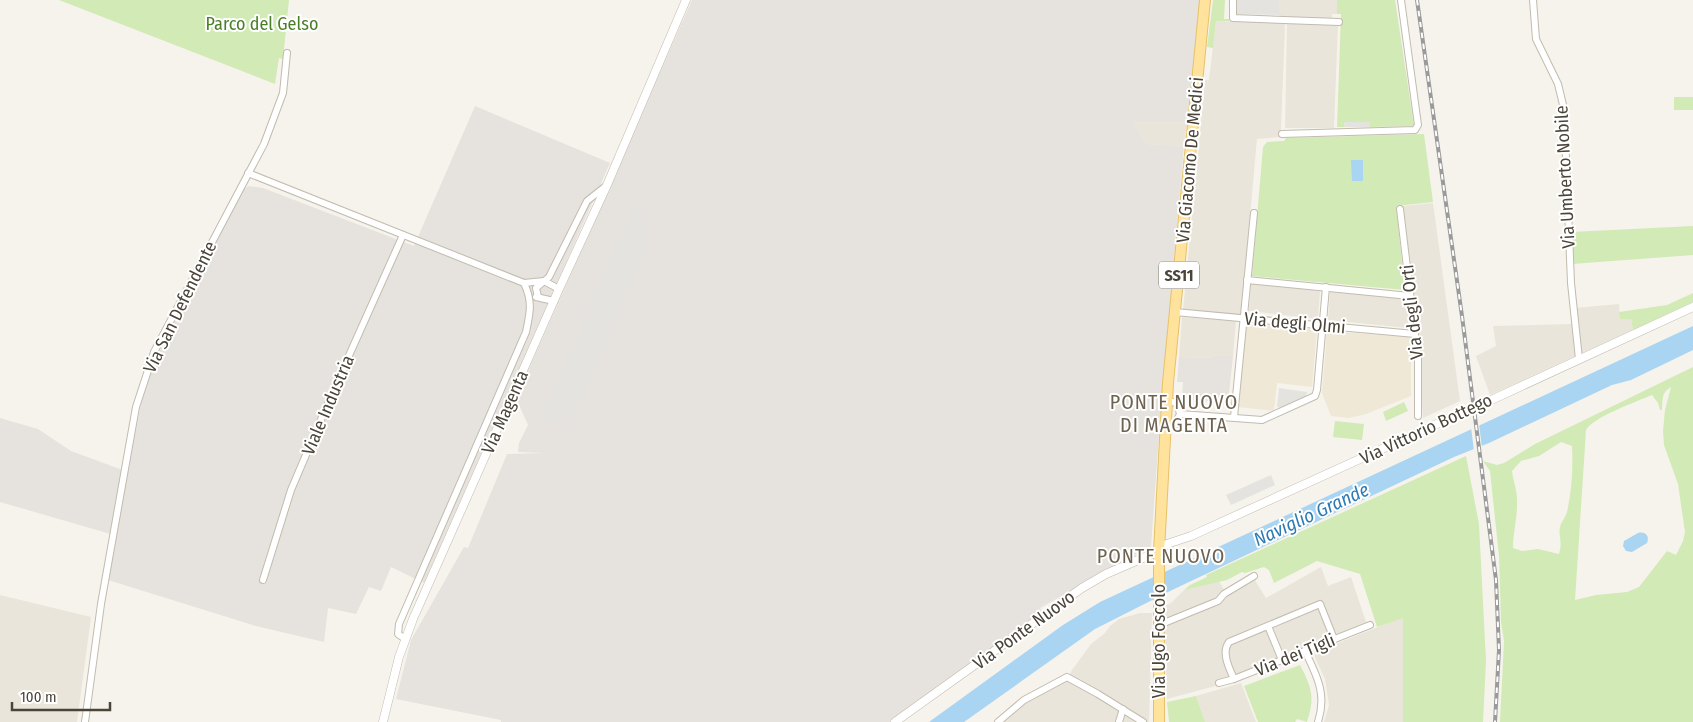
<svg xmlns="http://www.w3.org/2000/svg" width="1693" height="722" font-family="'Fira Sans Condensed',sans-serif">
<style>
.residential{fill:#eae5da}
.industrial{fill:#e6e2dd}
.education{fill:#efe8d6}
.green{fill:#d2eab5;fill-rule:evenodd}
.parking{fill:#e5e3e0}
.water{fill:#a9d4f2}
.pier{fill:#f6f3ec}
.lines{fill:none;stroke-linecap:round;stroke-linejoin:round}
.minor-casing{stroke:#c2bbae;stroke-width:8}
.tertiary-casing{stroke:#c2bbae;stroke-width:9}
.primary-casing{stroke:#e6c16a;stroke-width:12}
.minor{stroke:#fff;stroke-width:6}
.tertiary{stroke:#fff;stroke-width:8}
.primary{stroke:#ffe39c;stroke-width:10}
.rail-casing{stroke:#9a9a9a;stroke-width:4}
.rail{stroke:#fff;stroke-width:2;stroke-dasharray:5.5;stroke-linecap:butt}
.tertiary-bridge-casing{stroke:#c2bbae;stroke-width:9;stroke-linecap:butt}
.tertiary-bridge{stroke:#fff;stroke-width:8}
.labels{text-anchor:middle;stroke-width:4;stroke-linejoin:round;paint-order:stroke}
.shield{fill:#fff;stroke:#817c74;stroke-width:1}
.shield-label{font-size:16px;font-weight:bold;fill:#4b4439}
.park-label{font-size:18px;fill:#4a7f2a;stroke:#fff}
.street-label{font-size:18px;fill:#4b4439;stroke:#fff}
.water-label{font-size:19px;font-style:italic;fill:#2e7ab2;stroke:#fff}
.quarter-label{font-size:20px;letter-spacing:1px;fill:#6e6250;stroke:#fff}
</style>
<rect width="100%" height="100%" fill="#f6f3ec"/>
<g class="residential">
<polygon points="1279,0 1337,0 1337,14 1332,14 1332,19 1279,18"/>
<polygon points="1216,21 1285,23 1281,130 1279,137 1257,139 1241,314 1183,310 1205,80 1209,80"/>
<polygon points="1287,23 1338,24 1334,128 1285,128"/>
<polygon points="1131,121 1187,121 1184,146 1146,144"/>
<polygon points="1433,203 1460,401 1423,418 1419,363 1422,359 1403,206"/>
<polygon points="1251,283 1320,291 1318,319 1249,311"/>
<polygon points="1330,292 1406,299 1410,326 1408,328 1328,320"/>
<polygon points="1619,304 1620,318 1631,319 1633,330 1490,395 1476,356 1496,346 1493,326 1575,324 1575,308"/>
<polygon points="1182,317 1236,321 1233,356 1213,356 1213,358 1179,357"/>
<polygon points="1321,567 1328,586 1351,577 1366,622 1218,682 1219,685 1167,699 1164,606 1171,603 1184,590 1219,581 1227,595 1254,579 1266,598"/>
<polygon points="0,595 91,617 77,722 0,722"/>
<polygon points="1140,613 1152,613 1149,722 1002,722 1026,702 1067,680 1072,670 1091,644 1105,633 1110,626 1119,619"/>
<polygon points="1403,617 1403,722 1324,722 1329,705 1325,679 1313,653"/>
<polygon points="1241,683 1256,722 1205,722 1196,696"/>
</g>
<g class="industrial">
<polygon points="692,0 1200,0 1187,121 1132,121 1146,144 1184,146 1161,406 1151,547 1040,608 1042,611 1002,642 890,722 501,722 501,720 396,699 411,640 464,547 468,548 507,454 545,453 518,452 519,443 528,425 516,398"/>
<polygon points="475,106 610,163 424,583 391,567 381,591 369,587 356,614 328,608 324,642 256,626 108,580 114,535 0,502 0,418 38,429 71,451 128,472 140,409 152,362 165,332 243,189 249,186 263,188 414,246"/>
<polygon points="1213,356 1233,356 1228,403 1182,399 1183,382 1177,382 1179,357 1213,358"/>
</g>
<g class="education">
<polygon points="1246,323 1317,330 1312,387 1277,383 1274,411 1238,407"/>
<polygon points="1327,331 1408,337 1411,340 1411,396 1366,414 1349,418 1331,416 1322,393"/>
</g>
<g class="green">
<polygon points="59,0 289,0 283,59 279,58 275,84"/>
<polygon points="1213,0 1225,0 1224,19 1229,19 1229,21 1216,21 1213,48 1207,47"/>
<polygon points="1337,0 1395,0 1414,126 1370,127 1370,122 1344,123 1345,127 1337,127 1341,14 1337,14"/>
<rect x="1674" y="97" width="19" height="13"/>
<polygon points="1424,134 1433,202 1396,206 1405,290 1252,276 1263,147 1267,142 1284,141 1286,138"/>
<polygon points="1693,226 1693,255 1572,264 1571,232"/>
<polygon points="1693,293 1693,302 1633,330 1631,319 1620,319 1619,312 1667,305"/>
<path d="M1693 367V722H1500L1504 641 1501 622 1499 556 1490 471 1483 461 1497 465 1504 463 1535 444ZM1671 387 1665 410 1663 431 1664 445 1678 484 1685 532 1683 541 1676 555 1667 551 1639 587 1627 592 1596 595 1575 600 1586 430C1593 417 1638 401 1652 395L1658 403 1660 410H1662C1663 399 1661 393 1671 387ZM1561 442 1572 446C1573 468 1572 490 1567 512 1565 518 1561 522 1560 527 1558 535 1563 541 1559 554L1538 549 1522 551 1513 548C1513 532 1518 515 1517 499 1517 490 1513 480 1512 471L1521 461 1539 456Z"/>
<polygon points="1404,402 1408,411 1386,421 1383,412"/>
<polygon points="1335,421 1364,424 1362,440 1333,437"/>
<polygon points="1466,456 1479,524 1486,661 1483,722 1403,722 1403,618 1377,627 1360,574 1317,561 1274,583 1269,570 1264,567 1245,573 1242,572 1227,580 1184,590 1190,585 1207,577 1206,575"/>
<path d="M1300 665C1312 688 1315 697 1307 722L1297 719 1295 722H1258L1244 686Z"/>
<polygon points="1196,696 1205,722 1169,722 1167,702"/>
</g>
<g class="parking">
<polygon points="1237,0 1279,0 1279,15 1237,14"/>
<polygon points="1344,122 1370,122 1370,127 1345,127"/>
<polygon points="637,200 643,202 644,207 645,254 571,420 566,418 558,423 541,417"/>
<polygon points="1279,388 1307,392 1306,396 1281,408 1277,407"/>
<polygon points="1271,475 1275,485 1231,505 1226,495"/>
</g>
<g class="water">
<polygon points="1351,160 1363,160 1363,181 1352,181"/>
<polygon points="1693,326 1693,350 1631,380 1612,385 1489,443 1454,457 1170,591 1095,629 964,722 929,722 1063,625 1100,602"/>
<path d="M1638 533C1645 531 1650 536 1647 543L1632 552 1626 551 1623 546 1624 541Z"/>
</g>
<polygon class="pier" points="1479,424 1482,448 1474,451 1471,427"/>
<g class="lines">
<g class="minor-casing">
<g id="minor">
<polyline points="1233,0 1233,18 1339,22"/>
<polyline points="1533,0 1536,39 1558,84 1564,109 1571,283 1579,359"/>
<polyline points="1282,134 1415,130 1418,125 1401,0"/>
<polyline points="248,173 524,283 544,281 559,289"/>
<polyline points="1400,209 1418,359 1418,416"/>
<polyline points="1247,280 1410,296"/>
<polyline points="536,297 554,301"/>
<polyline points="538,297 536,288 549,277 587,201 606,186"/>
<polyline points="1175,312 1415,334"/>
<polyline points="1180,414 1262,420 1315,396 1317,390 1326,287"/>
<polyline points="1234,417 1254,213"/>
<polyline points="1166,426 1174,426 1180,414 1177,403 1168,401"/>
<polyline points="263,580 291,490 334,389 403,235"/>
<polyline points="1159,625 1218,601 1224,594 1254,576"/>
<polyline points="1268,626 1282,660"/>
<path d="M405 639 398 634 399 624 526 332C530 313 533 302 524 283"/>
<path d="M1305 651C1317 676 1327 694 1318 722"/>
<path d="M1234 679C1229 668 1221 652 1229 642L1320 604 1334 639"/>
<polyline points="1219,683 1234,679 1370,625"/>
<polyline points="85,722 101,604 136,407 154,352 264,144 283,93 287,53"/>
<polyline points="998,722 1024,700 1067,677 1098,694 1143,722"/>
<polyline points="1119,722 1123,709"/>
</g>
</g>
<g class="tertiary-casing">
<g id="tertiary">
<polyline points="1487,402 1693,307"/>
<polyline points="383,722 399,657 413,619 559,289 607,185 686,0"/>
<polyline points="895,722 1082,588 1106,574 1159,551 1167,544 1191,536 1463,412"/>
</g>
</g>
<g class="primary-casing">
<polyline id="primary" points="1159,722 1159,551 1168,383 1205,0"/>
</g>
<use href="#minor" class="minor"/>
<use href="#tertiary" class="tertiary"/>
<use href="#primary" class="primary"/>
<g class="rail-casing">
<polyline id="rail" points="1417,0 1462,316 1496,580 1499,650 1495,722"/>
</g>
<use href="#rail" class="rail"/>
<g class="tertiary-bridge-casing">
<polyline id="tertiary-bridge" points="1463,412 1487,402"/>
</g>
<use href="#tertiary-bridge" class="tertiary-bridge"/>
</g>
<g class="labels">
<rect class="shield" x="1159" y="261.5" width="40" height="27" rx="4"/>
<g class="shield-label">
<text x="1179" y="281">SS11</text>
</g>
<g class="park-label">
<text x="262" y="30">Parco del Gelso</text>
</g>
<g class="street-label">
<text transform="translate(1190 160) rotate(-85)" y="6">Via Giacomo De Medici</text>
<text transform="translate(1565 177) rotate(-93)" y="6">Via Umberto Nobile</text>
<text transform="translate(180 307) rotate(-64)" y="6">Via San Defendente</text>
<text transform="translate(1412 312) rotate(-96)" y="6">Via degli Orti</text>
<text transform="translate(1295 323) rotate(5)" y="6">Via degli Olmi</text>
<text transform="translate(328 405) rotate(-67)" y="6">Viale Industria</text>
<text transform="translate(505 412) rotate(-66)" y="6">Via Magenta</text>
<text transform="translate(1426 429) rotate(-25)" y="6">Via Vittorio Bottego</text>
<text transform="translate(1024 630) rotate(-36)" y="6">Via Ponte Nuovo</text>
<text transform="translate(1159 641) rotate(-90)" y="6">Via Ugo Foscolo</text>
<text transform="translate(1295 655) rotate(-22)" y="6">Via dei Tigli</text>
</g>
<g class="water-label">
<text transform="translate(1311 514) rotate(-25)" y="7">Naviglio Grande</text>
</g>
<g class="quarter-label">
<text x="1174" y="409">PONTE NUOVO<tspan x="1174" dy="23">DI MAGENTA</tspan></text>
<text x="1161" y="563">PONTE NUOVO</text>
</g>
</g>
<path d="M12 702v8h98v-8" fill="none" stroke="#4b4439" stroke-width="2.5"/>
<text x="20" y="702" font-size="15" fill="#4b4439" stroke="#ffffff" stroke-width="4" paint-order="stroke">100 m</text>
</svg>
